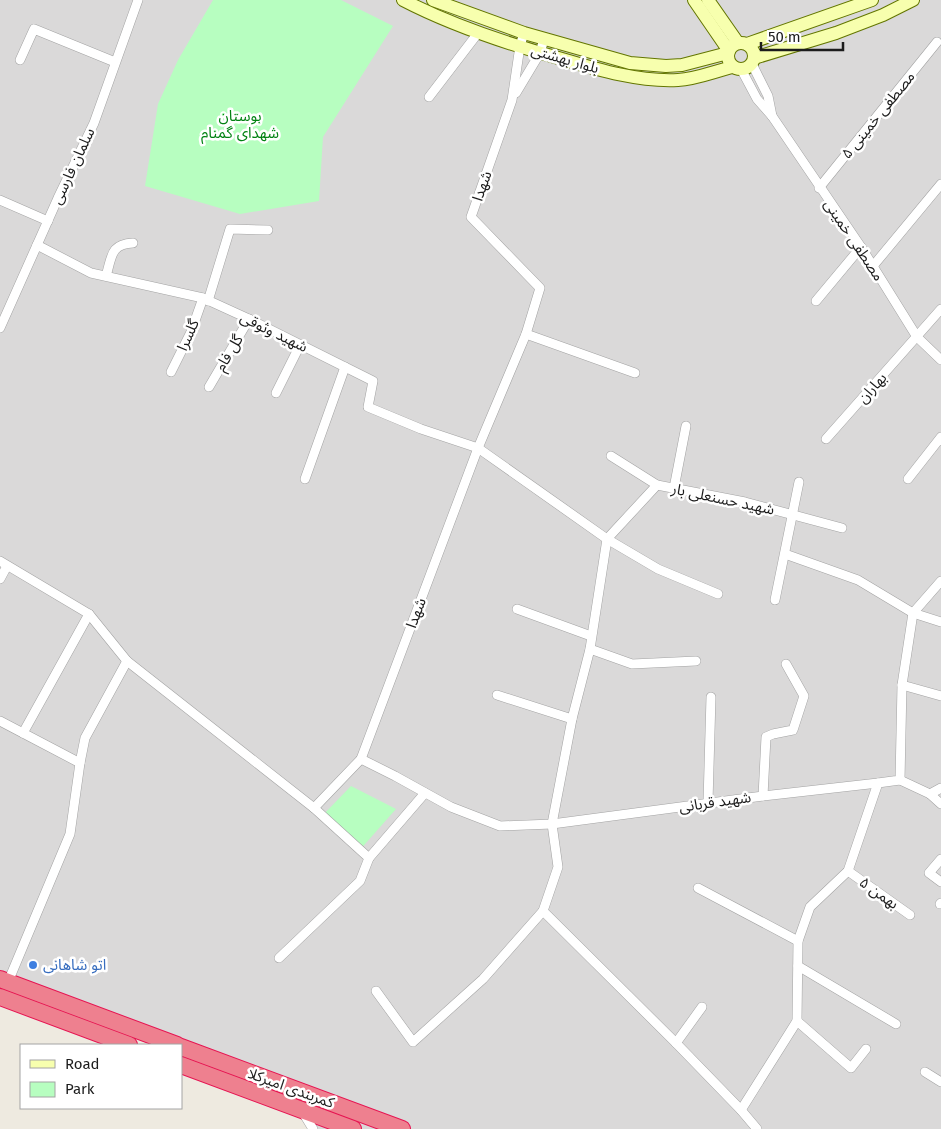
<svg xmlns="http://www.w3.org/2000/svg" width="941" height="1129" font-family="'Fira Sans','Noto Sans Arabic',sans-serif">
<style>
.residential{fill:#dad9d9}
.park{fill:#b7fec0}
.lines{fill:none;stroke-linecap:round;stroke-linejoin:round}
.street-casing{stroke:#a3a3a3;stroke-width:10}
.secondary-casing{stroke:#637600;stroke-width:14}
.highway-casing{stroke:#e61452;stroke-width:18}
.street{stroke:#fff;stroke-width:9}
.secondary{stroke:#f7ffae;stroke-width:12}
.highway{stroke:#ee808f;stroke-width:16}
.shop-dot{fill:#3f7fe0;stroke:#fff;stroke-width:2}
.labels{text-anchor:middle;stroke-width:5;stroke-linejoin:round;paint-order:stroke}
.street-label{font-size:15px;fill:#1c1c1c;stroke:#fff}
.park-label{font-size:15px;fill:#018212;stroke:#fff}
.shop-label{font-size:15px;fill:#366cbe;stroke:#fff;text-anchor:start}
</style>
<rect width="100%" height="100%" fill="#eeeae0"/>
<polygon class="residential" points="0,0 941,0 941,1129 314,1129 300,1109 181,1057 181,1045 154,1045 8,982 0,1004"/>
<g class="park">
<polygon points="213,0 341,0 393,26 323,137 319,201 240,214 145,186 158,104 178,60"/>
<polygon points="351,786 396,809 358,852 322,816"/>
</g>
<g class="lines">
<g class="street-casing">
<g id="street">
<polyline points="20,60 34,29 115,62"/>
<polyline points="752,64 768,96 772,116"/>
<polyline points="741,69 757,99 772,116 861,247 917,337 941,360"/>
<polyline points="516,93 540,53 544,39"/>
<polyline points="429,97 478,33"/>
<polyline points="819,188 937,42"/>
<polyline points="0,200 48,221"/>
<polyline points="37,245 91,273 203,298 249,319 373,381 368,407 421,429 478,448 607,539 590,649 572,719 552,824 558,867 543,911 676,1043 741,1110 757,1129"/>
<polyline points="873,266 941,184"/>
<path d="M106 276C112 257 110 244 133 243"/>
<polyline points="208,301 230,229 268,230"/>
<polyline points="816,301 861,247"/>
<polyline points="0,328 58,198 94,123 138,0"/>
<polyline points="526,334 635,373"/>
<polyline points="171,372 191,332 203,298"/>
<polyline points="209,387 249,319"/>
<polyline points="276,393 300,345"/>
<polyline points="826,439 941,309"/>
<polyline points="611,456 657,485 745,502 842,528"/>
<polyline points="305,479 345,367"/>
<polyline points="908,479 941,437"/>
<polyline points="657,485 607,539 658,569 718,594"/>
<polyline points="674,488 686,426"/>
<polyline points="785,554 858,580 913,613 941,622"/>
<polyline points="0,561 89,614 127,661 314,808 361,759 478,448 526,334 540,288 471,217 512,100 520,46 524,33"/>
<polyline points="0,579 7,566"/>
<polyline points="775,600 799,482"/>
<polyline points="517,609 591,636"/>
<polyline points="590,649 632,664 696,661"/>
<polyline points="902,685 941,696"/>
<polyline points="497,695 572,719"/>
<polyline points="0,721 80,763"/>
<polyline points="23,733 89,614"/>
<polyline points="361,759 395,776 451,807 500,826 552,824 763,796 878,783"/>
<polyline points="900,780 930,794 941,804"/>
<polyline points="930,794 941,788"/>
<polyline points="763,796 766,737 773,734 793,730 804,696 786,664"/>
<polyline points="708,802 711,697"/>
<polyline points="369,858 425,793"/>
<polyline points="941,859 929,873 941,882"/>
<polyline points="848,871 910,915"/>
<polyline points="698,888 798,941"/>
<polyline points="940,904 941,903"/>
<polyline points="279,958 360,881 369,858 314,808"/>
<polyline points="798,966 896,1024"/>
<polyline points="8,982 70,834 80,763 85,738 127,661"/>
<polyline points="376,991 413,1042 483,979 543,911"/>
<polyline points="797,1021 851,1068 866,1049"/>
<polyline points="676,1043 702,1007"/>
<polyline points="925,1072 941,1082"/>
<polyline points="741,1110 797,1021 798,941 810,907 848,871 878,783 900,780 902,685 913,613 941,581"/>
<polyline points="302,1111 313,1129"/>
</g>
</g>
<g class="secondary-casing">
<g id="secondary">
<path d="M403 0C453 26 508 44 562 59 599 70 639 82 678 80 697 79 715 71 733 67"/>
<polyline points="433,0 524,33 630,63 666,66 682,65 728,53"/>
<polyline points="694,0 729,51"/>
<polyline points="708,0 738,43"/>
<circle cx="741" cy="56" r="13"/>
<polyline points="747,44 872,0"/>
<polyline points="754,58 836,33 883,15 913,0"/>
</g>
</g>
<g class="highway-casing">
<g id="highway">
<polyline points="0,979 177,1045"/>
<polyline points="0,997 129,1045"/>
<polyline points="181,1047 402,1129"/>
<polyline points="181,1065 353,1129"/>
</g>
</g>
<use href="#street" class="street"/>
<use href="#secondary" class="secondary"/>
<use href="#highway" class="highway"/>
</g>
<circle class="shop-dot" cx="33" cy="965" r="5"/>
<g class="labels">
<g class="street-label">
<text transform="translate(565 59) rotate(16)" y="5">بلوار بهشتی</text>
<text transform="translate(878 115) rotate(-51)" y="5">مصطفی خمینی ۵</text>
<text transform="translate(73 166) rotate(-65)" y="5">سلمان فارسی</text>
<text transform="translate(482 186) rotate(-71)" y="5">شهدا</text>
<text transform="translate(854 240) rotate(56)" y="5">مصطفی خمینی</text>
<text transform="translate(274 332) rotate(26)" y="5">شهید وثوقی</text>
<text transform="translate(188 335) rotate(-66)" y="5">گلسرا</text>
<text transform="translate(229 353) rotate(-59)" y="5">گل فام</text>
<text transform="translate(872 388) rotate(-48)" y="5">بهاران</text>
<text transform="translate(723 499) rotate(12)" y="5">شهید حسنعلی بار</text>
<text transform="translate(416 613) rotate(-69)" y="5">شهدا</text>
<text transform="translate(715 802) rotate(-8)" y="5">شهید قربانی</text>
<text transform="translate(879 893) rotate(35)" y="5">بهمن ۵</text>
<text transform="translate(291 1088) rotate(20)" y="5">کمربندی امیرکلا</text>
</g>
<g class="park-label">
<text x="240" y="121">بوستان<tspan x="240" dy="17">شهدای گمنام</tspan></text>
</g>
<g class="shop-label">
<text x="43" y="970">اتو شاهانی</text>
</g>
</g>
<rect x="20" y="1044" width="162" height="65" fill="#ffffff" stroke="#a4a4a4"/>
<rect x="30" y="1060" width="25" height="8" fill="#f7ffae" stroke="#a4a4a4"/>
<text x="65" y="1069" font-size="15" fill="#1c1c1c">Road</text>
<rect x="30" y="1082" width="25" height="15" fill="#b7fec0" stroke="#a4a4a4"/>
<text x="65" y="1094" font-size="15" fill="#1c1c1c">Park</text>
<path d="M761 42v8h82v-8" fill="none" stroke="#1c1c1c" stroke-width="2.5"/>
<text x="768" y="42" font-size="15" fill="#1c1c1c" stroke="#ffffff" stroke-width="4" paint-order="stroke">50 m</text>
</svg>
